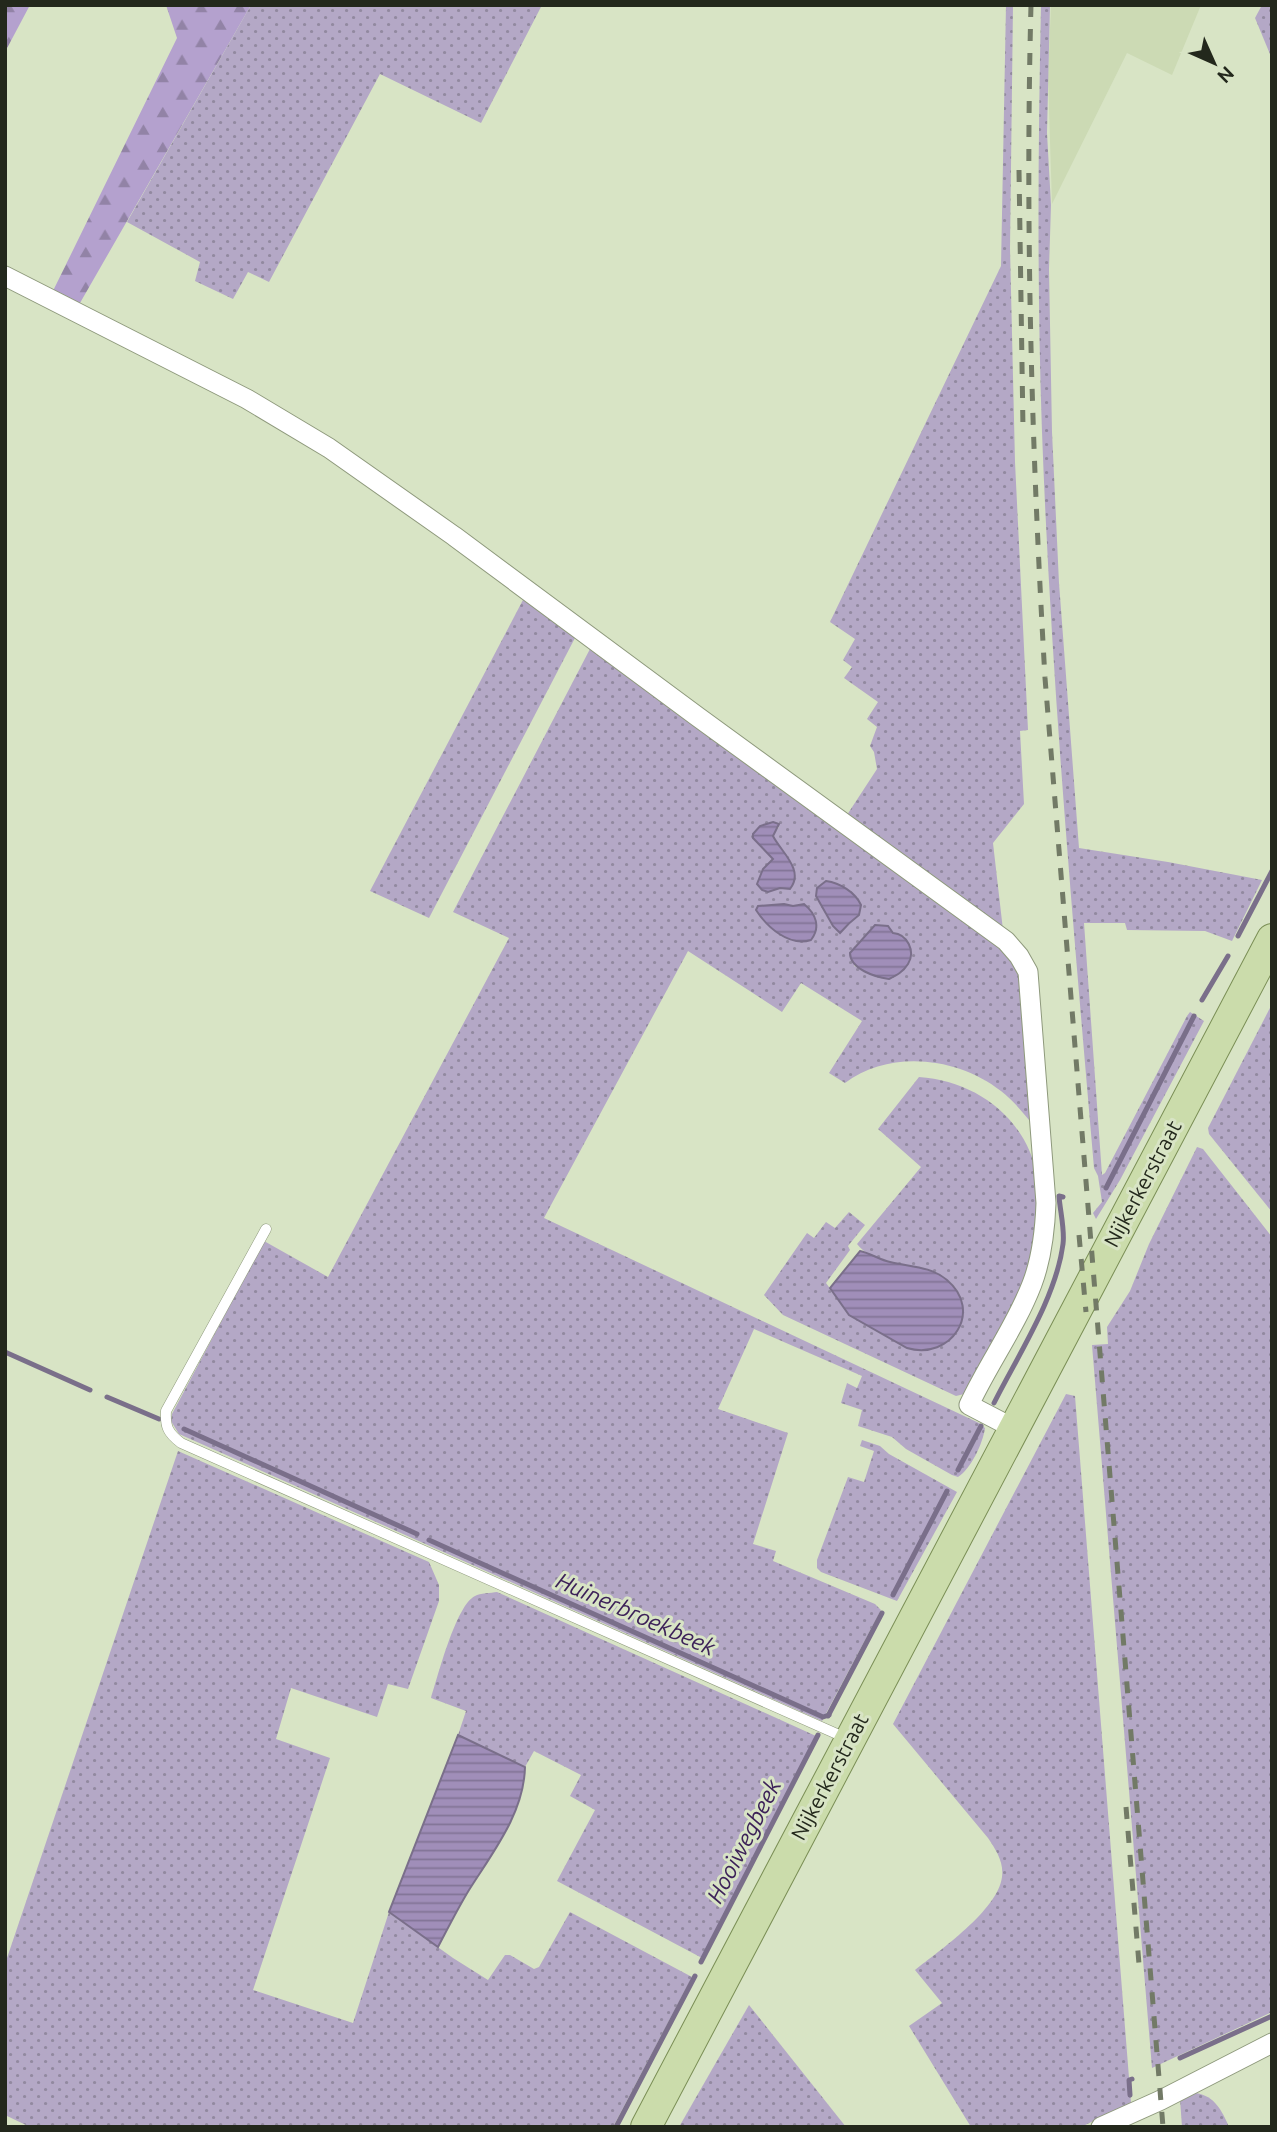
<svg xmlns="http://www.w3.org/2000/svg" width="1277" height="2132" font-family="Ubuntu,sans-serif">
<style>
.built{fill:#ccdab4}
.grass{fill:url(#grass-dots);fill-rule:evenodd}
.forest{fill:url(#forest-firs)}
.water{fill:url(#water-rules);stroke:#7a6f8a;stroke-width:2}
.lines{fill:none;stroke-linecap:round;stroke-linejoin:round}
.stream{stroke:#7a6f8a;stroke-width:5}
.service-casing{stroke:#8e997c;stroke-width:11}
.minor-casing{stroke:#8e997c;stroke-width:21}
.primary-casing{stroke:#7a8e55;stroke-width:32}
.service{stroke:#fff;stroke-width:10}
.minor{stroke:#fff;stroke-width:19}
.primary{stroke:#cbdcab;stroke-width:30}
.rail{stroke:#727a66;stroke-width:5;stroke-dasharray:12 12;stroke-linecap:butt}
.labels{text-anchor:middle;stroke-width:6;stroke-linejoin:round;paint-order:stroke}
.street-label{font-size:21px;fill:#23281c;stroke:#d8e4c5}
.water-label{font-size:23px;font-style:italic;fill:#3d2259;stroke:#d8e4c5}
</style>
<defs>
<pattern id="grass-dots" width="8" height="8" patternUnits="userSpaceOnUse" patternTransform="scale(1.75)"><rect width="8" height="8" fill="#b4a8c6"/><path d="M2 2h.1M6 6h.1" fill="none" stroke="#9289a0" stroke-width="1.8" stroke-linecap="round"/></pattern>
<pattern id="forest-firs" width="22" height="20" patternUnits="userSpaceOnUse" patternTransform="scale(1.75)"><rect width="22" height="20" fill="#b4a1ce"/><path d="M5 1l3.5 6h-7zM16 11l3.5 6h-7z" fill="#9283a6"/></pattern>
<pattern id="water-rules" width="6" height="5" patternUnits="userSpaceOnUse" patternTransform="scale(1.75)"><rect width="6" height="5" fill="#a08eb9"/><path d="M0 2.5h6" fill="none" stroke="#827496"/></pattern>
</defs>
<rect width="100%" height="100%" fill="#d8e4c5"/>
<polygon class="built" points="1051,5 1201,5 1172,75 1127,53 1052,204 1048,78"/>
<g class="grass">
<polygon points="251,5 542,5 481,123 380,74 269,282 248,272 233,299 195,281 200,262 127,222"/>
<polygon points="1006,5 1013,5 1010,248 1015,462 1028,730 1020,731 1024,804 993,843 1003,930 845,818 877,769 874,752 870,746 877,727 867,719 878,702 844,678 852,667 843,660 855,639 830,622 1001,266"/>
<path d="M1041 5H1050L1047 133 1051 205 1049 269 1052 432 1059 583 1079 848 1168 862 1262 880 1232 941 1205 931 1127 930 1125 923H1084L1102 1175 1105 1173 1187 1016 1190 1012 1204 1021 1120 1180 1096 1219 1093 1213 1102 1202 1098 1176 1094 1168C1073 923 1051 678 1042 432 1037 290 1038 148 1041 5Z"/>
<polygon points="1262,5 1272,5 1272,59 1255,18"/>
<polygon points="524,598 576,636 429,918 370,891"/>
<path d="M591 647 1018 961 1034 1126C1024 1114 1014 1101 1001 1091 958 1057 890 1049 845 1083L829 1073 862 1021 801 983 782 1012 688 951 544 1218 979 1423 985 1428C983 1443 971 1469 958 1477L952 1475 906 1449 892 1437 858 1426 862 1410 841 1403 847 1383 857 1388 862 1376 754 1329 718 1409 788 1433 753 1544 776 1551 773 1561 875 1604 881 1610 822 1721 179 1434 171 1421 172 1414 264 1241 328 1277 509 938 453 912ZM766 823 779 827 772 836 790 861 782 888 762 890 757 883 773 859ZM816 896 858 899 861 910 843 930 831 923ZM875 925 888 926 893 933C906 935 907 938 910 950L877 977 854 966 855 946Z"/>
<polygon points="1272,1004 1272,1212 1209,1134 1208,1128"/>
<path d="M919 1077C977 1081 1028 1119 1038 1180 1040 1196 1038 1211 1036 1227 1035 1241 1036 1257 1032 1270 1028 1283 1019 1295 1012 1308 997 1336 983 1364 968 1393L956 1396 783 1315 764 1295 807 1233 814 1238 826 1222 835 1228 849 1212 865 1225 848 1246 850 1250 826 1283 849 1314 961 1322C973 1252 882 1278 857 1244L921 1167 878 1129Z"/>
<polygon points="1197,1147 1203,1149 1272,1237 1272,2012 1152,2068 1092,1345 1108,1344 1107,1327 1130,1291 1149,1244"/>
<path d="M1066 1394 1075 1396 1131 2103 1081 2127H971L909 2026 942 2003 915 1970C939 1951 998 1910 1002 1877 1004 1862 996 1850 988 1838L893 1724Z"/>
<polygon points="862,1440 880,1446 889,1454 957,1492 897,1601 821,1572 817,1568 817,1560 848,1477 864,1482 874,1451 860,1446"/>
<polygon points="178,1451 429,1562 439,1585 439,1601 408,1689 388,1684 377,1717 291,1688 276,1739 330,1758 253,1990 353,2023 389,1912 453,1958 488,1980 505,1955 510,1955 534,1969 539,1967 570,1912 692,1977 613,2127 30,2127 5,2115 5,1964"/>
<path d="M497 1592 816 1736 702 1958 557 1881 595 1810 570 1796 581 1775 534 1751 525 1767 458 1735 466 1711 431 1698C438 1676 456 1605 475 1596 480 1593 491 1593 497 1592Z"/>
<polygon points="749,2005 846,2127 679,2127"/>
<path d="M1196 2093C1215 2096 1222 2111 1229 2127H1182L1180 2099Z"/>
</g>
<g class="forest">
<polygon points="5,5 30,5 5,52"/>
<polygon points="166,5 251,5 80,303 51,295 177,38"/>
</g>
<g class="water">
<path d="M773 822 779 824 773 836C781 852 805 870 790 889L780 888 768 892 762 890 757 884 763 869 773 859 753 838V834L760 826Z"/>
<path d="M826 881C840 883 855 892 861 905L859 915C851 921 846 926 840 933L833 926 816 896 817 888Z"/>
<path d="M784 904 793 906 804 904C816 914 821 927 811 940 789 947 767 927 756 910L758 906Z"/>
<path d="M875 925 888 926 893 933C907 934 916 951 908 964 903 972 897 975 889 979 875 977 850 969 850 953Z"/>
<path d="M860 1251C870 1253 880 1260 890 1262 911 1267 930 1266 947 1280 984 1311 951 1361 907 1348L849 1315 830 1288Z"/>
<path d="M458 1735 525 1767C524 1813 493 1852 469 1890 458 1908 448 1928 438 1947L389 1912Z"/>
</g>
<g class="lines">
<g class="stream">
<polyline points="1238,936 1272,871"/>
<polyline points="1202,1000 1228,956"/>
<polyline points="1106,1188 1194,1016"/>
<polyline points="5,1352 90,1390"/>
<polyline points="107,1397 159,1419"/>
<path d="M994 1403C1018 1355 1056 1298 1063 1244 1065 1230 1060 1211 1059 1196L1063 1197"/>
<polyline points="184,1429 417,1534"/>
<polyline points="958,1470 981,1426"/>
<polyline points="429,1540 823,1717 829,1715"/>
<polyline points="893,1595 947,1491"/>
<polyline points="828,1716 882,1613"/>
<polyline points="701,1962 818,1735"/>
<polyline points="1180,2058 1272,2016"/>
<polyline points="1130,2095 1129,2080 1132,2079"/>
<polyline points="616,2127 695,1976"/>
</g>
<g class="service-casing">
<path id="service" d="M266 1229 166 1411C165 1427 168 1433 181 1443L846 1738"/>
</g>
<g class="minor-casing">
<g id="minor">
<path d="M5 276 247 399 329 448 454 536 698 717 1006 941 1019 956 1028 972 1046 1203C1045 1230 1042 1258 1032 1284 1016 1326 988 1364 969 1405L1013 1428"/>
<polyline points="1101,2127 1161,2100 1272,2043"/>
</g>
</g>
<g class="primary-casing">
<polyline id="primary" points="646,2127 1272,939"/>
</g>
<use href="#service" class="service"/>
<use href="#minor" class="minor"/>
<use href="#primary" class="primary"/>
<g class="rail">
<path d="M1031 5C1025 229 1032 454 1045 678L1163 2127"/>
<polyline points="1019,170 1023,429"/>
<polyline points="1079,1235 1086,1312"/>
<polyline points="1126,1807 1139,1964"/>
</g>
</g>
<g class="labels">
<g class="street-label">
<text transform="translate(1143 1184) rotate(-62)" y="7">Nijkerkerstraat</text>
<text transform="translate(830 1777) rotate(-62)" y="7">Nijkerkerstraat</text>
</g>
<g class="water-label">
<text transform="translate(636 1614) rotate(24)" y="8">Huinerbroekbeek</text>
<text transform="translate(744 1841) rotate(-63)" y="8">Hooiwegbeek</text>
</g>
</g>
<rect width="1277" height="2132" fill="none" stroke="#23281c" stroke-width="14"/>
<g transform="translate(1214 63) rotate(135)" stroke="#d8e4c5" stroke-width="5" paint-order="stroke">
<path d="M0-5L12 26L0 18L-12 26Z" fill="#23281c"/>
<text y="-10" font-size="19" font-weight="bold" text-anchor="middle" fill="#23281c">N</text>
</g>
</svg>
